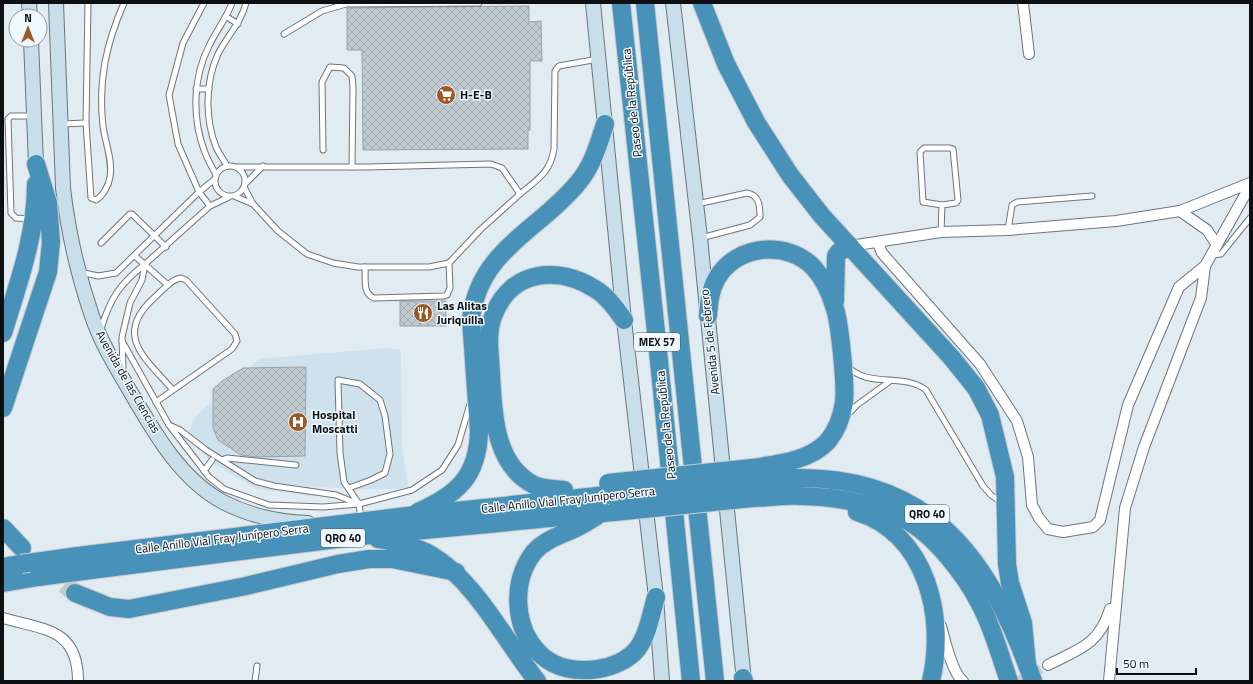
<svg xmlns="http://www.w3.org/2000/svg" width="1253" height="684" font-family="'Titillium Web',sans-serif">
<style>
.built{fill:#cfe1ed}
.building{fill:url(#building-cross-hatch);stroke:#98a3a9}
.lines{fill:none;stroke-linecap:round;stroke-linejoin:round}
.street-tunnel{stroke:#c0cad0;stroke-width:10;stroke-dasharray:10 5;stroke-linecap:butt}
.highway-tunnel{stroke:#c0cad0;stroke-width:18;stroke-dasharray:18 9;stroke-linecap:butt}
.lane-casing{stroke:#6c767c;stroke-width:7}
.street-casing{stroke:#6c767c;stroke-width:12}
.secondary-casing{stroke:#6c767c;stroke-width:16}
.highway-casing{stroke:#cacacb;stroke-width:20}
.lane{stroke:#fff;stroke-width:5}
.street{stroke:#fff;stroke-width:10}
.secondary{stroke:#c8deea;stroke-width:14}
.highway{stroke:#4892ba;stroke-width:18}
.highway-bridge-casing{stroke:#cacacb;stroke-width:20;stroke-linecap:butt}
.highway-bridge{stroke:#4892ba;stroke-width:18}
.labels{text-anchor:middle;stroke-width:3;stroke-linejoin:round;paint-order:stroke}
.shield{fill:#eff8fe;stroke:#505659;stroke-width:1}
.shield-label{font-size:11px;font-weight:bold;fill:#0c1012}
.poi-label{font-size:12px;font-weight:bold;fill:#0c1012;stroke:#eff8fe;text-anchor:start}
.street-label{font-size:12px;fill:#0c1012;stroke:#eff8fe}
</style>
<defs>
<pattern id="building-cross-hatch" width="8" height="8" patternUnits="userSpaceOnUse"><rect width="8" height="8" fill="#bfcad1"/><path d="M0 0l8 8M0 8l8-8" fill="none" stroke="#a3acb2"/></pattern>
</defs>
<rect width="100%" height="100%" fill="#e0ebf2"/>
<polygon class="built" points="387,348 400,350 401,354 402,446 408,487 398,489 350,489 310,486 310,496 256,489 211,462 188,436 195,417 259,359"/>
<g class="building">
<polygon points="529,6 529,22 541,21 542,61 530,61 530,130 528,130 528,149 363,150 362,50 347,50 347,8"/>
<rect x="400" y="301" width="46" height="25"/>
<polygon points="306,367 305,456 256,457 241,455 218,440 213,428 213,389 222,381 243,368"/>
</g>
<g class="lines">
<polyline class="street-tunnel" points="1019,681 1048,665"/>
<polyline class="highway-tunnel" points="44,567 75,593"/>
<g class="lane-casing">
<g id="lane">
<path d="M88 3 86 123 91 198 96 200C103 196 109 185 110 177 113 161 105 142 103 126 98 81 106 44 124 3"/>
<polyline points="204,3 183,43 169,95 178,144 199,192 210,206"/>
<polyline points="227,17 238,24"/>
<polyline points="284,34 322,11 346,4 479,3"/>
<polyline points="196,89 209,89"/>
<polyline points="62,124 86,123"/>
<polygon points="924,148 950,148 953,149 958,200 956,203 942,205 923,202 920,152"/>
<polyline points="323,150 322,82 330,67 344,68 352,76 353,88 352,167"/>
<circle cx="230" cy="181" r="15"/>
<path d="M227 166C224 160 219 154 216 147 205 119 205 82 218 54 227 36 241 23 246 3"/>
<path d="M237 167H367L491 164 502 168 520 194C538 179 550 173 554 149L555 71 559 66 598 59"/>
<path d="M216 175C212 167 207 159 204 150 192 117 193 77 209 46 216 31 226 19 232 3"/>
<polyline points="246,183 263,166"/>
<polyline points="244,187 253,204 278,231 307,254 333,263 358,267 429,267 449,263 480,230 520,194"/>
<polyline points="234,196 253,204"/>
<path d="M697 204 747 193C759 195 760 205 760 217L750 225 701 238"/>
<polyline points="31,219 16,218 11,213 8,119 11,116 34,116"/>
<polyline points="1008,230 1012,205 1017,202 1092,196"/>
<polyline points="941,232 942,205"/>
<polyline points="101,243 130,214 132,214 166,247"/>
<polyline points="1212,255 1221,254 1250,218"/>
<polyline points="135,256 168,285"/>
<path d="M365 267C366 279 362 293 374 298L444 296 447 295 450 288 449 263"/>
<polyline points="80,272 98,276 116,273 199,192 215,179"/>
<path d="M101 329C110 298 120 284 145 264"/>
<polyline points="122,341 169,425 209,477 224,489 269,505 323,507 359,504 412,490 442,470 458,445 470,404"/>
<path d="M847 366C869 389 902 372 926 390L983 486 991 495 1001 502"/>
<polyline points="123,370 122,337 130,303 142,280 145,264 210,206 229,197"/>
<path d="M156 402 232 349 237 341 235 334 186 280 181 278C171 279 162 291 154 298 113 335 145 358 172 389"/>
<polyline points="847,415 857,405 890,381"/>
<polyline points="169,425 180,430 206,450 255,481 274,486 336,495 356,503"/>
<polyline points="222,460 227,458 296,465"/>
<polyline points="204,471 212,460"/>
<polyline points="349,488 371,480 385,473 390,454 385,416 380,400 360,384 338,380 340,453 344,482 359,504 361,519"/>
<polyline points="255,681 257,666"/>
</g>
</g>
<g class="street-casing">
<g id="street">
<polyline points="1023,3 1029,54"/>
<polyline points="1180,211 1207,230 1217,245"/>
<polyline points="878,243 882,253 980,364 1017,421 1028,457 1032,505 1039,518 1048,529 1063,532 1093,527 1100,520 1128,405 1179,287 1205,266 1250,186"/>
<polyline points="850,246 941,232 1008,230 1116,221 1180,211 1250,183"/>
<path d="M3 618C44 630 78 628 78 681"/>
<path d="M941 626C945 640 952 673 963 681"/>
<path d="M1048 665C1079 649 1099 645 1110 609"/>
<polyline points="1109,681 1125,508 1144,447 1201,298 1205,266"/>
</g>
</g>
<g class="secondary-casing">
<g id="secondary">
<polyline points="29,3 30,16"/>
<path d="M56 3 63 188C68 231 78 275 92 316 101 343 116 367 130 391 154 432 180 479 223 502 248 515 279 522 308 523"/>
<polyline points="593,3 624,320 656,597 662,681"/>
<polyline points="673,3 700,238 744,681"/>
<polyline points="31,40 36,164"/>
</g>
</g>
<g class="highway-casing">
<g id="highway">
<polyline points="621,3 658,351 691,681"/>
<polyline points="645,3 715,681"/>
<polyline points="702,3 726,64 756,122 790,175 822,216 951,357 976,388 990,415 1005,477 1007,564 1010,583 1023,623 1027,665"/>
<polyline points="835,301 836,256 839,252 850,246"/>
<path d="M708 316C709 303 710 290 717 278 737 244 788 240 814 268 824 279 831 295 835 309 840 325 846 385 844 402 842 416 837 430 828 441 810 461 777 464 752 468"/>
<path d="M3 333C18 284 36 236 36 184"/>
<polyline points="3,408 48,272 51,242 48,203 36,164"/>
<path d="M751 482C765 480 779 478 793 478 933 475 991 562 1033 681"/>
<path d="M564 490C554 489 543 489 534 485 494 465 493 412 491 374 490 354 486 332 494 314 512 269 559 266 595 289 607 296 616 309 624 320"/>
<path d="M753 498C769 498 785 495 801 496 836 497 873 503 904 519 934 534 965 575 980 604 993 628 1000 656 1009 681"/>
<path d="M418 512C458 494 478 476 479 431L471 319C479 250 538 231 577 184 592 167 598 146 605 124"/>
<path d="M857 512C927 534 946 617 931 681"/>
<path d="M597 516C590 520 583 525 576 528 561 535 546 539 534 552 511 581 513 629 541 655 556 669 578 672 598 669 612 667 629 660 638 648 648 634 651 614 656 597"/>
<polyline points="3,528 22,548"/>
<path d="M378 539C395 542 416 546 431 555 475 580 505 641 537 681"/>
<polyline points="78,556 407,516 607,495"/>
<polyline points="3,567 21,564"/>
<polyline points="83,571 361,536 614,512"/>
<polyline points="3,583 38,577"/>
<polyline points="75,593 110,607 129,609 246,586 338,564 369,559 392,559 456,572"/>
<polyline points="743,678 744,681"/>
</g>
</g>
<use href="#lane" class="lane"/>
<use href="#street" class="street"/>
<use href="#secondary" class="secondary"/>
<use href="#highway" class="highway"/>
<g class="highway-bridge-casing">
<g id="highway-bridge">
<polyline points="608,483 752,468"/>
<polyline points="607,495 751,482"/>
<polyline points="614,512 753,498"/>
<polyline points="21,564 78,556"/>
<polyline points="38,577 83,571"/>
</g>
</g>
<use href="#highway-bridge" class="highway-bridge"/>
</g>
<defs>
<g id="supermarket-disc" transform="scale(1)"><circle r="9.5" fill="#9c5928" stroke="#eff8fe"/><path d="M-6-5.5h2.5l.6 2H6L4.5 2H-2.5L-4.4-4H-6ZM-1.5 3.2a1.3 1.3 0 1 0 .1 0ZM3 3.2a1.3 1.3 0 1 0 .1 0Z" fill="#fff"/></g>
<g id="restaurant-disc" transform="scale(1)"><circle r="9.5" fill="#9c5928" stroke="#eff8fe"/><path d="M-5-6h1v4h1v-4h1v4h1v-4h1v5L-1.5 .5V6h-2V.5L-5-1ZM5-6V6H3V1.5H1.5Q1.5-4 5-6Z" fill="#fff"/></g>
<g id="hospital-disc" transform="scale(1)"><circle r="9.5" fill="#9c5928" stroke="#eff8fe"/><path d="M-5-5h3v3.5h4V-5h3V5h-3V1.5h-4V5h-3Z" fill="#fff"/></g>
</defs>
<g fill-rule="evenodd">
<use href="#supermarket-disc" x="446" y="95"/>
<use href="#restaurant-disc" x="423" y="313"/>
<use href="#hospital-disc" x="298" y="422"/>
</g>
<g class="labels">
<g class="shield">
<rect x="634" y="333" width="46" height="18" rx="3"/>
<rect x="905" y="505" width="44" height="18" rx="3"/>
<rect x="321" y="529" width="44" height="18" rx="3"/>
</g>
<g class="shield-label">
<text x="657" y="346">MEX 57</text>
<text x="927" y="518">QRO 40</text>
<text x="343" y="542">QRO 40</text>
</g>
<g class="poi-label">
<text x="460" y="99">H-E-B</text>
<text x="437" y="310">Las Alitas<tspan x="437" dy="14">Juriquilla</tspan></text>
<text x="312" y="419">Hospital<tspan x="312" dy="14">Moscatti</tspan></text>
</g>
<g class="street-label">
<text transform="translate(632 103) rotate(-96)" y="4">Paseo de la República</text>
<text transform="translate(710 342) rotate(-96)" y="4">Avenida 5 de Febrero</text>
<text transform="translate(128 382) rotate(60)" y="4">Avenida de las Ciencias</text>
<text transform="translate(666 425) rotate(-96)" y="4">Paseo de la República</text>
<text transform="translate(568 500) rotate(-6)" y="4">Calle Anillo Vial Fray Junípero Serra</text>
<text transform="translate(222 539) rotate(-7)" y="4">Calle Anillo Vial Fray Junípero Serra</text>
</g>
</g>
<rect width="1253" height="684" fill="none" stroke="#0c1012" stroke-width="8"/>
<g transform="translate(28 28)"><circle r="19" fill="#eff8fe" stroke="#949ba0"/>
<path d="M0-3L7 15L0 10L-7 15Z" fill="#9c5928"/>
<text y="-6" font-size="11" font-weight="bold" text-anchor="middle" fill="#0c1012">N</text>
</g>
<path d="M1117 668v6h79v-6" fill="none" stroke="#0c1012" stroke-width="2"/>
<text x="1123" y="668" font-size="12" fill="#0c1012" stroke="#eff8fe" stroke-width="3" paint-order="stroke">50 m</text>
</svg>
